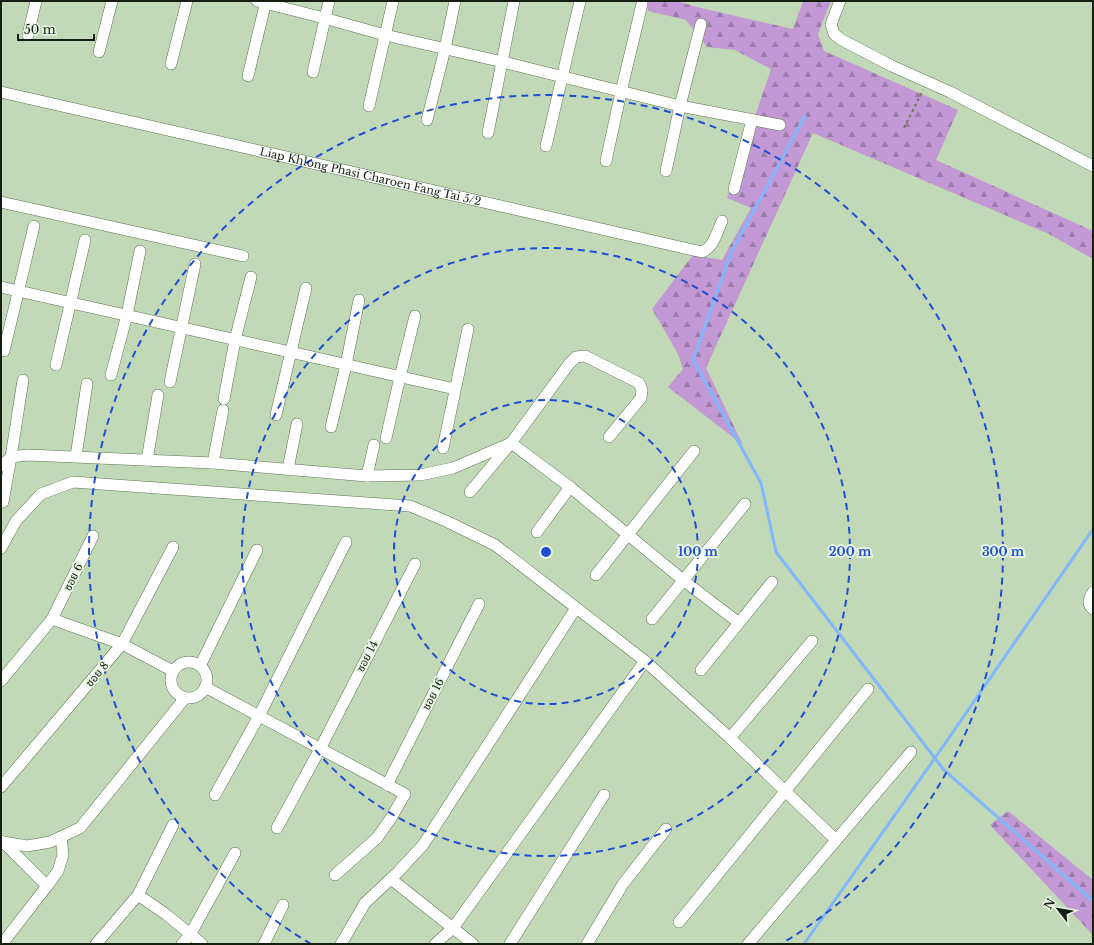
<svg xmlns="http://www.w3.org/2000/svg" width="1094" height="945" font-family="'Libre Baskerville','Noto Sans Thai',serif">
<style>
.forest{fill:url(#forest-firs)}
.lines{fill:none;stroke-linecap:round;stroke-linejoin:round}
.stream{stroke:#81b7fc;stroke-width:3}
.minor-casing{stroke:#5e7353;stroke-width:12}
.path{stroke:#6b7b63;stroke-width:2;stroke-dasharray:3 3;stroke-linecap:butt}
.minor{stroke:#fff;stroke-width:11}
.ring{fill:none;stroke:#1d4ed8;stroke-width:2;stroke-dasharray:7 5}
.labels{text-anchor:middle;stroke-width:4;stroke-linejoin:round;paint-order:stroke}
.street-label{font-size:11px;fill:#161e11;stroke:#e9f5e4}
.centre{fill:#1d4ed8;stroke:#e9f5e4;stroke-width:2}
.ring-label{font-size:12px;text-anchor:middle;font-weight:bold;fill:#1d4ed8;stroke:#e9f5e4;stroke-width:4;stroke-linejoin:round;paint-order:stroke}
</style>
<defs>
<pattern id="forest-firs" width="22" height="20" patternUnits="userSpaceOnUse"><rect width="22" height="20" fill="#c299d4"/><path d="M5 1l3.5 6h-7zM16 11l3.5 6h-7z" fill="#9d7cab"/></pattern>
</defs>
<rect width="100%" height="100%" fill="#c1d9b6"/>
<g class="forest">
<polygon points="648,1 676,1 701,8 793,29 803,1 831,1 818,34 824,51 958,110 936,160 1093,231 1093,259 1049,234 813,133 706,368 743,445 668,387 683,369 678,354 652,309 693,255 722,260 751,208 727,198 771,69 735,50 707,47 686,20 648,11"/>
<polygon points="1008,811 1093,880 1093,943 1091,933 990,825"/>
</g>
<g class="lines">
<g class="stream">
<polyline points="805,116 731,253 693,360 761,483 776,552 944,770 1093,901"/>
<polyline points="804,944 935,758 1093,529"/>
</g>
<g class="minor-casing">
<g id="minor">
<polyline points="257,1 324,18 385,35 503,62 680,106 780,125"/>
<polyline points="840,1 831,24 834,34 842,40 892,66 950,92 1093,166"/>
<polyline points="28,35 36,1"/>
<polyline points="99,52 112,1"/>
<polyline points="171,64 187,1"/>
<polyline points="313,72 329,1"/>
<polyline points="248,76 266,1"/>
<path id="s1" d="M1 92 702 252C714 247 717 232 722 221"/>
<polyline points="369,106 393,1"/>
<polyline points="427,120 445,49 455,1"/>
<polyline points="488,133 514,1"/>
<polyline points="546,146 580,1"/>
<polyline points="606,161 621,92 642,4"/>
<polyline points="666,171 680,106 701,24"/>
<polyline points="734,189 752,120"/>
<polyline points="1,202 243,256"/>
<polyline points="1,287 455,389"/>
<polyline points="4,351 34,226"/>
<polyline points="56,365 85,240"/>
<polyline points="111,375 127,315 140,251"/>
<polyline points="170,382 195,264"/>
<polyline points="224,399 235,340 251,277"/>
<polyline points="276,415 306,288"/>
<polyline points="331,427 346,365 359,300"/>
<polyline points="386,438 400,377 415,316"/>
<polyline points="443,448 468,329"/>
<polyline points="76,456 87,384"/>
<polyline points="147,460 158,395"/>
<polyline points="213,463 223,410"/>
<polyline points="1,466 11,457 28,455 213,463 367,476 420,475 453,468 511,443 570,487 683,580 739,623"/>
<polyline points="288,469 297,424"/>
<polyline points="367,476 374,445"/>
<polyline points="470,492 511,443 569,364 576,357 585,356 639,383 642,390 641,398 609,437"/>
<polyline points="3,502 11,457 23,380"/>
<polyline points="537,532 570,487"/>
<polyline points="1,548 16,521 41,494 73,482 410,506 446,521 495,545 645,661 730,738 836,840"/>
<polyline points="596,575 694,451"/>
<path d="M1093 592C1089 598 1086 604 1093 609"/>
<polyline points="52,619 122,644 173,671"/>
<polyline points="652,619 745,504"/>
<circle cx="189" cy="680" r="18"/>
<polyline points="200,666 257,550"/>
<polyline points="701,670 772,582"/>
<polyline points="1,681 52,619 93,536"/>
<polyline points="205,687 405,794 391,818 377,838 335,875"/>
<polyline points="730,738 812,641"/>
<polyline points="387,785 479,604"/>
<polyline points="1,787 122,644 173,547"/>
<polyline points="215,795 259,716 346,542"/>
<polyline points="277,828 320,749 415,564"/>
<polyline points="1,841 3,842 27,846 50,842 80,828 185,698"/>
<polyline points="391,879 473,944"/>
<polyline points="47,886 58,871 63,855 61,837"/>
<polyline points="138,895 167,915 202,944"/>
<polyline points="679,922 868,689"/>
<polyline points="2,944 47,886 3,842"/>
<polyline points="96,944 138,895 173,825"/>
<polyline points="182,944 190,935 235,853"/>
<polyline points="264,944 283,905"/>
<polyline points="341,944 365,903 397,873 423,845 576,608"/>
<polyline points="435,944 453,928 645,661"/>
<polyline points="510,944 604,795"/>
<polyline points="587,944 623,884 666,829"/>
<polyline points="748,944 911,752"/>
</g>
</g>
<polyline class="path" points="904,128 923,90"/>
<use href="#minor" class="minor"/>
</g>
<g class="ring">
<circle cx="546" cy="552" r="152"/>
<circle cx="546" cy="552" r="304"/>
<path d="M311 944A457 457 0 1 1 781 944"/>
</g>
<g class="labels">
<g class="street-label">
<text dy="4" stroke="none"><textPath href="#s1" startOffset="379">Liap Khlong Phasi Charoen Fang Tai 5/2</textPath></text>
<text transform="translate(73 577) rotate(-64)" y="4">ซอย 6</text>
<text transform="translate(367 656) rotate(-63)" y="4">ซอย 14</text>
<text transform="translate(97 674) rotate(-50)" y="4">ซอย 8</text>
<text transform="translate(433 694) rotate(-63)" y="4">ซอย 16</text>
</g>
</g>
<circle cx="546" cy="552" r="6" class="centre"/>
<g class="ring-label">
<text x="698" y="556">100 m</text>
<text x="850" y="556">200 m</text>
<text x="1003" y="556">300 m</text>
</g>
<rect width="1094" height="945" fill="none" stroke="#161e11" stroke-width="4"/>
<g transform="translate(1058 909) rotate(301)" stroke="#e9f5e4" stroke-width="3" paint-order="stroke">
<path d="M0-3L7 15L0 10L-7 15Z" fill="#161e11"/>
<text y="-6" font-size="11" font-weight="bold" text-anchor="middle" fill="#161e11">N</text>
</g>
<path d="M18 34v6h76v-6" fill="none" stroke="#161e11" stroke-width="2"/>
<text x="24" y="34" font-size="12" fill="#161e11" stroke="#e9f5e4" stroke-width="3" paint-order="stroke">50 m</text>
</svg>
